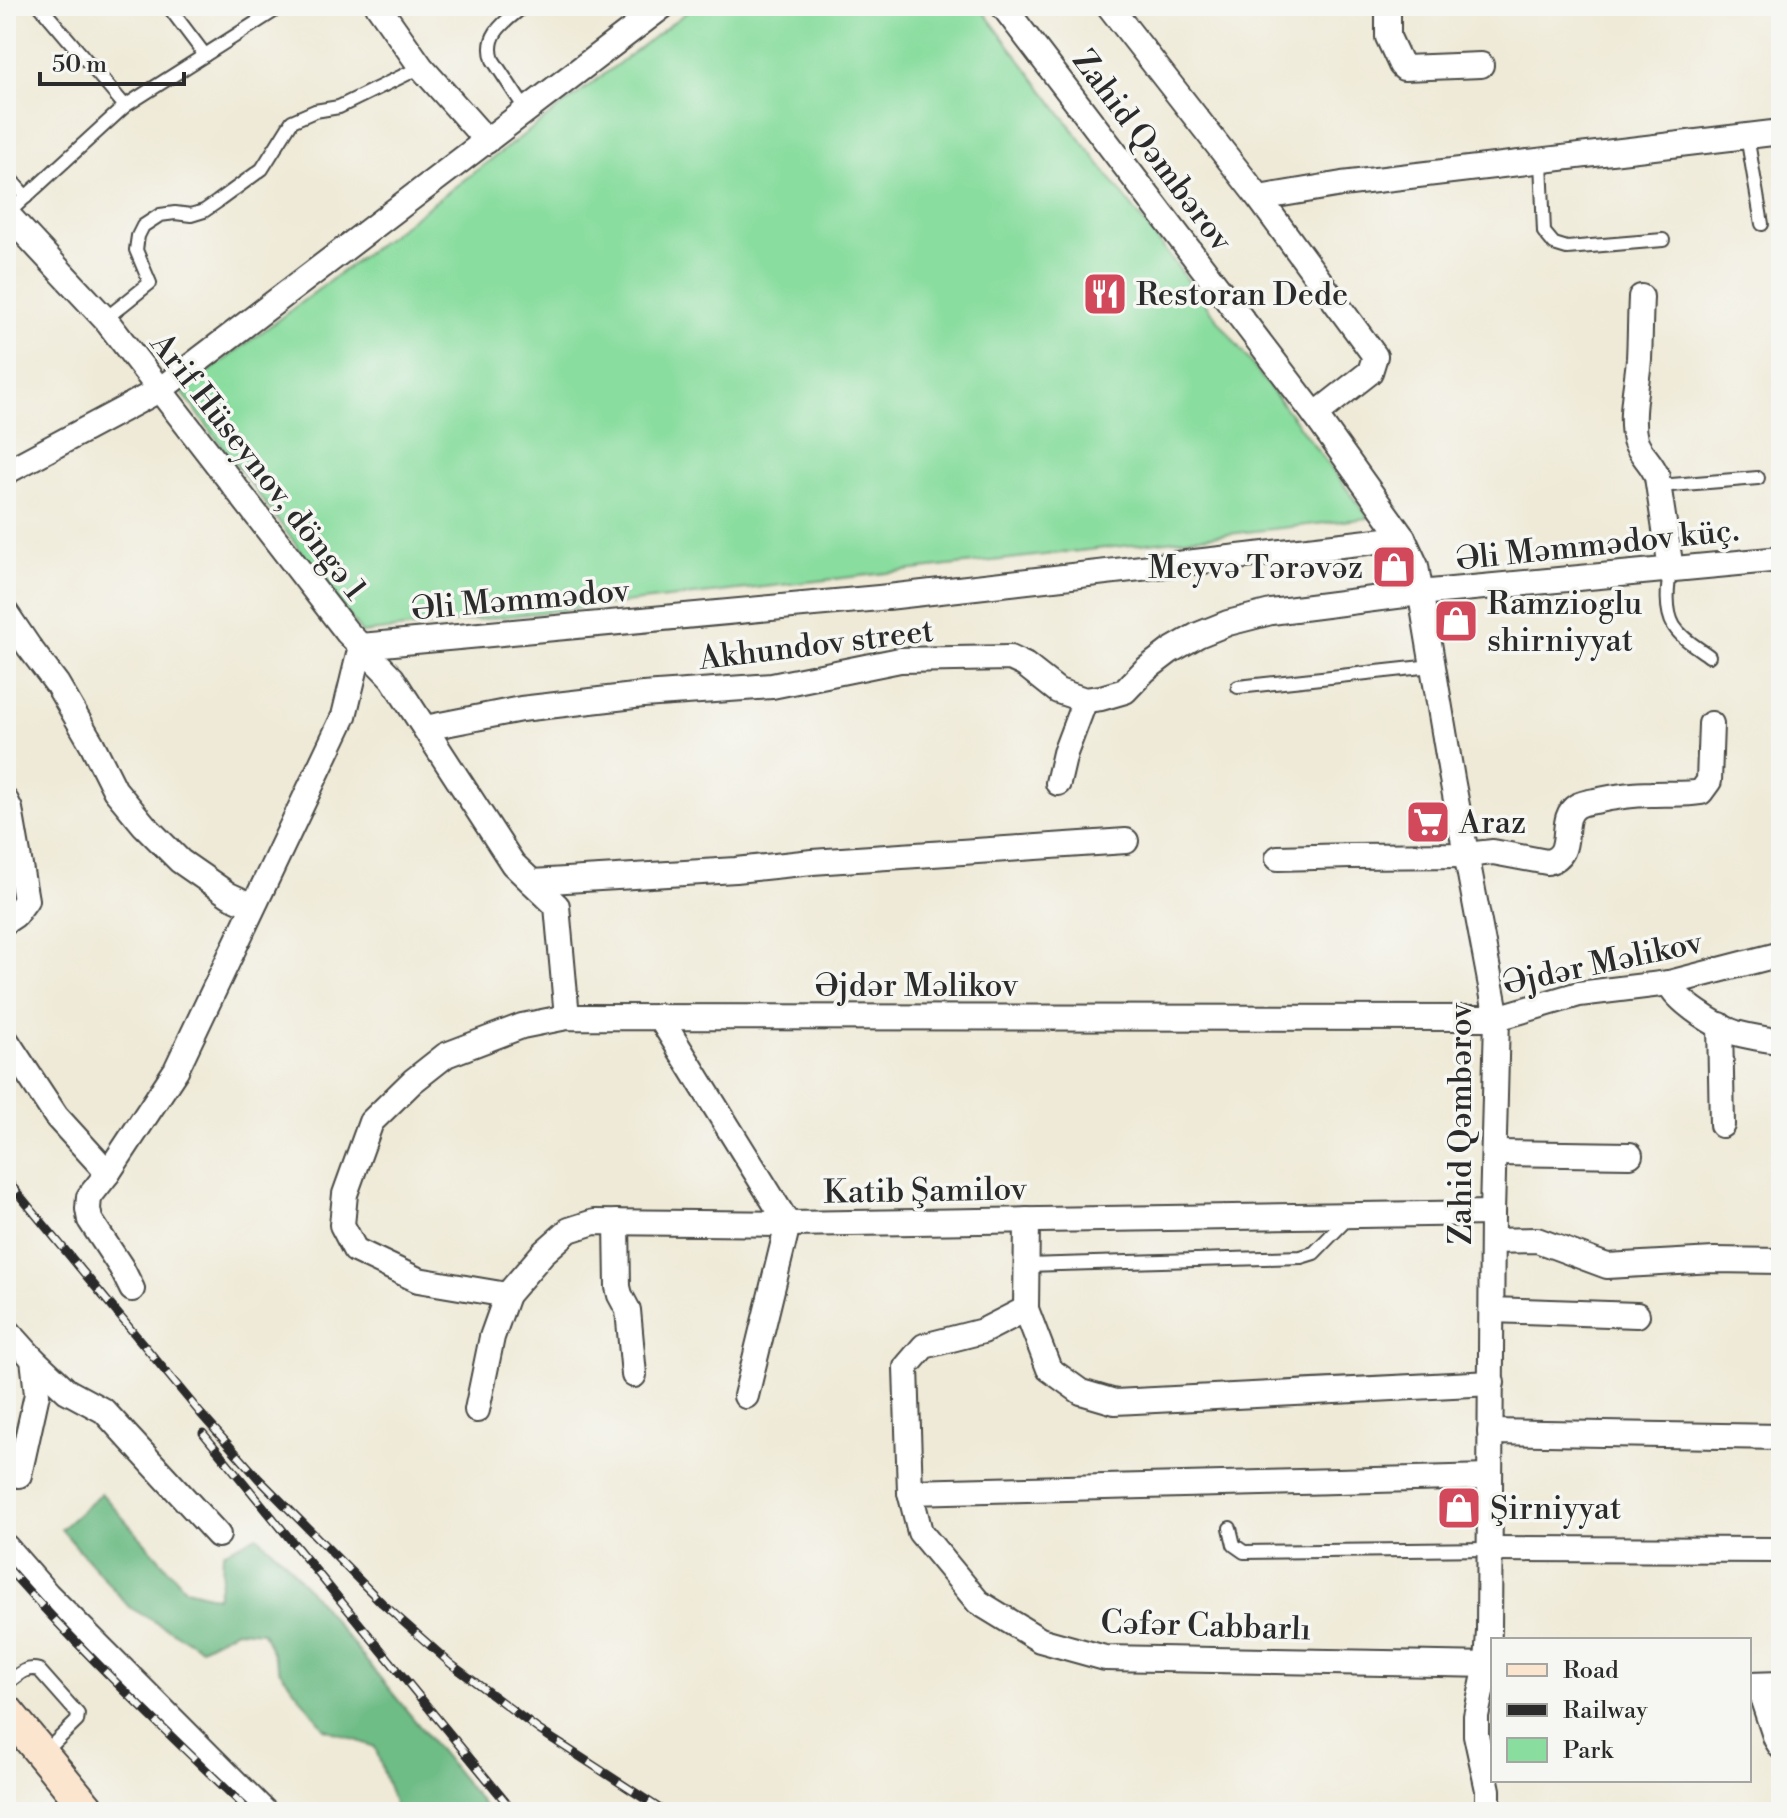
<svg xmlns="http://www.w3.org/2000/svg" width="1787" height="1818" font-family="'Libre Bodoni',serif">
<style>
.green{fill:#89dd9f;stroke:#5a8465;stroke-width:2}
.forest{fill:#6ebc86;stroke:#4c7458;stroke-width:2}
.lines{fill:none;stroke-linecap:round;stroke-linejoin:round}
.lane-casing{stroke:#484845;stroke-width:16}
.street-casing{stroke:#484845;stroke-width:28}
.secondary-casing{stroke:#484845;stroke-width:36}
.lane{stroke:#fff;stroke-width:12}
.street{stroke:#fff;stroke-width:24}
.secondary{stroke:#fbe5cf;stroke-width:32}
.rail-casing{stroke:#2b2b2b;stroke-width:9}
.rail{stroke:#f6f6f2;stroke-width:6;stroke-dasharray:18;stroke-linecap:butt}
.labels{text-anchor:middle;stroke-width:7;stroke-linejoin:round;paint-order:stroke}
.street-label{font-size:32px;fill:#2b2b2b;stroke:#f6f6f2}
.poi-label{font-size:32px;fill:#2b2b2b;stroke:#f6f6f2;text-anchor:start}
</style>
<rect width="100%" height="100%" fill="#f6f6f2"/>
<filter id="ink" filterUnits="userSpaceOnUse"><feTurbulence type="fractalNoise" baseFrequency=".0125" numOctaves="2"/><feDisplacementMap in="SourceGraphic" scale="16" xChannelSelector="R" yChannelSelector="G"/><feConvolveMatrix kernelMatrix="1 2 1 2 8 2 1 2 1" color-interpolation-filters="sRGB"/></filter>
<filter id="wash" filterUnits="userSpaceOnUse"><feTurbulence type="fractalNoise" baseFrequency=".006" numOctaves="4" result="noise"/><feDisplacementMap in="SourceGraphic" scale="32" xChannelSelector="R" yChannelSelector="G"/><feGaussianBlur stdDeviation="1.8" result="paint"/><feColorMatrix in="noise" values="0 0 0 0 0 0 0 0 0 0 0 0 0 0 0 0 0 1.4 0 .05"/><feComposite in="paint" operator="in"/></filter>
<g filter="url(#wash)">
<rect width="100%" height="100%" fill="#efead7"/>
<polygon class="green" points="695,6 979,6 1369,518 362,633 182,392"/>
<polygon class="forest" points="101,1493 186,1589 217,1597 222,1575 223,1552 257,1536 287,1563 489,1812 397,1812 375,1747 325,1729 280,1671 263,1632 236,1630 201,1648 129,1607 61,1529"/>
</g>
<g filter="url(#ink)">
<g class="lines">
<g class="lane-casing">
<g id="lane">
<polyline points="168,6 205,55"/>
<path d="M524 6C506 21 484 34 493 60L526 110"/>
<polyline points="125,106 282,6"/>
<polyline points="1747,136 1762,224"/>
<polyline points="1541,161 1544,232 1554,244 1567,248 1663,240"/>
<polyline points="6,174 26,197"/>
<polyline points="7,214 125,106 40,6"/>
<polyline points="105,319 150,283 136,250 138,236 143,226 160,215 175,213 191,215 204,211 217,202 262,169 292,121 315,111 339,107 421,67"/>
<polyline points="1659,486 1758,478"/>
<path d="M1671 569C1667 586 1665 611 1674 626 1682 639 1697 647 1709 656"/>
<polyline points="1238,687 1432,666"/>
<polyline points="1026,1265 1301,1257 1314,1253 1349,1217"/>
<polyline points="1230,1528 1234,1545 1244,1552 1490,1549"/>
<path d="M6 1684C17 1676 25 1666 39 1670L78 1714 77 1721 43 1754"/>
</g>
</g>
<g class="street-casing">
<g id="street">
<polyline points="378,6 421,67 487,141"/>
<polyline points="1003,6 1315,415 1403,538 1416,566 1452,779 1497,1018 1492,1213 1489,1630 1487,1665 1476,1716 1476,1735 1488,1790 1488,1812"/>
<polyline points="1109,6 1259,198 1375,356 1370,372 1315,415"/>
<polyline points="1388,6 1388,37 1401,65 1404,68 1481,65"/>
<polyline points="1259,198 1342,184 1781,132"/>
<polyline points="6,213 105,319 347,632 392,678 513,864 557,906 567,1017"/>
<path d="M1641 297C1640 318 1640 339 1639 359 1637 385 1629 415 1635 440 1639 454 1653 463 1657 477L1671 569"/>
<polyline points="6,472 161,389 663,6"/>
<polyline points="6,613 29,647 57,684 92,744 115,790 144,825 180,861 229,895 253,906"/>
<polyline points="425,728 521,709 643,695 772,686 900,660 1010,658 1025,665 1058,691 1085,700 1101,698 1125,691 1145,670 1170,651 1198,635 1228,623 1271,612 1420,593 1781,559"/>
<polyline points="1058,783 1065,753 1085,700"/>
<polyline points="6,801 10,809 26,900 15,915 6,921"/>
<path d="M1278 858 1350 856 1466 855 1493 852 1547 862C1578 855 1556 819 1577 806 1582 803 1589 802 1595 801 1613 797 1632 794 1651 794 1667 793 1684 795 1701 792L1709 781 1711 724"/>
<polyline points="532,882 736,870 812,862 1126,841"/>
<path d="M1669 983C1676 1001 1717 1027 1736 1033 1750 1037 1766 1039 1781 1042"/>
<polyline points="659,1016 788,1224 746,1396"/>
<polyline points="1720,1025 1722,1125"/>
<polyline points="6,1040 56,1116 108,1173"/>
<polyline points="1494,1153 1630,1155"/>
<polyline points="1027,1220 1026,1309 983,1331 924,1346 906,1367 910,1492 920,1532 978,1602 1040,1640 1105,1658 1493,1665"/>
<polyline points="617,1222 618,1287 620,1295 628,1310 634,1375"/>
<polyline points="1492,1241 1537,1240 1607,1266 1714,1260 1781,1261"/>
<polyline points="132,1289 121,1267 90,1220 88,1209 89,1197 108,1173 176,1070 344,716 361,646 879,598 1403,538"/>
<polyline points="507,1295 418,1280 355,1250 342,1225 345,1194 371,1122 413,1081 446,1055 522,1026 567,1017 1497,1018 1579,994 1669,983 1781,954"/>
<polyline points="1026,1309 1049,1369 1081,1392 1115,1402 1492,1383"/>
<polyline points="1492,1310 1637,1315"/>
<polyline points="6,1329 33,1359 67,1391 104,1411 218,1535"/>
<polyline points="477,1410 492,1337 507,1295 543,1253 569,1230 594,1222 788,1224 1492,1213"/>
<polyline points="1490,1432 1781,1437"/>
<polyline points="19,1475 37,1394 33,1359"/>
<polyline points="910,1492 1490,1477"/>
<polyline points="6,1547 47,1594 265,1812"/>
<polyline points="1490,1549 1781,1550"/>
<polyline points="1749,1685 1781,1684"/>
<polyline points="1758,1685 1776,1739 1781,1747"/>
</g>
</g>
<g class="secondary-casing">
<polyline id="secondary" points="6,1710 90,1812"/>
</g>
<use href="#lane" class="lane"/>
<use href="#street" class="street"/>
<use href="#secondary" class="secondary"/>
<g class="rail-casing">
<g id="rail">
<polyline points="6,1179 201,1414 259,1479 382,1603 451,1664 539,1730 665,1812"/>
<polyline points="203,1433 514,1812"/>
<path d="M6 1566C82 1653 167 1732 250 1812"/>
</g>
</g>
<use href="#rail" class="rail"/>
</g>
</g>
<defs>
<g id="restaurant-square" transform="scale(2.3)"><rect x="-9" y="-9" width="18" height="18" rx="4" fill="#d1495b" stroke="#f6f6f2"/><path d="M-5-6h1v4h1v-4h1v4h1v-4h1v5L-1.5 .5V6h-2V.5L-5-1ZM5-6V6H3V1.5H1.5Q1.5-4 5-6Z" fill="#fff"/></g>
<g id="shop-square" transform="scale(2.3)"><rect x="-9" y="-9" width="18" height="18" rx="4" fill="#d1495b" stroke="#f6f6f2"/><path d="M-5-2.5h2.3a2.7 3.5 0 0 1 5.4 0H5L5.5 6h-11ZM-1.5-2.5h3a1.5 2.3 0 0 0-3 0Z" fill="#fff"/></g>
<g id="supermarket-square" transform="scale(2.3)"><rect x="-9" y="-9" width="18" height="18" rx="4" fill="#d1495b" stroke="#f6f6f2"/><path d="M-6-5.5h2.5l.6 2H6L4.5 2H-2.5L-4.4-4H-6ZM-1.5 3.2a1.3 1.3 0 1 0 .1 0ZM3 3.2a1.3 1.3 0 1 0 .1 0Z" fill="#fff"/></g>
</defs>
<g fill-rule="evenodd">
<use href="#restaurant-square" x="1105" y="294"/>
<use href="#shop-square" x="1394" y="567"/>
<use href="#shop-square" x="1456" y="621"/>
<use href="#supermarket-square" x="1428" y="822"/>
<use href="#shop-square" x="1459" y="1508"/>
</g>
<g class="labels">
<g class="street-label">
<text transform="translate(1153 150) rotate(53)" y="11">Zahid Qəmbərov</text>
<text transform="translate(259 466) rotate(52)" y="11">Arif Hüseynov, döngə 1</text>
<text transform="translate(1597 544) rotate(-6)" y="11">Əli Məmmədov küç.</text>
<text transform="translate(520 599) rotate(-5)" y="11">Əli Məmmədov</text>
<text transform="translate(816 644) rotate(-7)" y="11">Akhundov street</text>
<text transform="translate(1602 962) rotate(-12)" y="11">Əjdər Məlikov</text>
<text x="916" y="996">Əjdər Məlikov</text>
<text transform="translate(1460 1124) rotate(-90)" y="11">Zahid Qəmbərov</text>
<text transform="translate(925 1190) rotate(-1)" y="11">Katib Şamilov</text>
<text transform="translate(1206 1625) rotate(2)" y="11">Cəfər Cabbarlı</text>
</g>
<g class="poi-label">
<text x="1136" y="305">Restoran Dede</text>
<text x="1363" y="578" text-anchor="end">Meyvə Tərəvəz</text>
<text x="1487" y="614">Ramzioglu<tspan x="1487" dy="37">shirniyyat</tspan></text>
<text x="1459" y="833">Araz</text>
<text x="1490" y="1519">Şirniyyat</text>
</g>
</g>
<rect width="1787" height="1818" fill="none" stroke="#f6f6f2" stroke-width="32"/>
<rect x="1491" y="1638" width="260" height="144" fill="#f6f6f2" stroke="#a5a5a2" stroke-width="2"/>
<rect x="1507" y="1664" width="40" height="12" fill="#fbe5cf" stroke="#a5a5a2" stroke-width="2"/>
<text x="1563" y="1678" font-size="24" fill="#2b2b2b">Road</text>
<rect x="1507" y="1704" width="40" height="12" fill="#2b2b2b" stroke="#a5a5a2" stroke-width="2"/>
<text x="1563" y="1718" font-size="24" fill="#2b2b2b">Railway</text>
<rect x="1507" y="1738" width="40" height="24" fill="#89dd9f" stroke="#a5a5a2" stroke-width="2"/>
<text x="1563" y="1758" font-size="24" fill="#2b2b2b">Park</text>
<path d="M40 72v12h144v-12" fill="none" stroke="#2b2b2b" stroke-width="4"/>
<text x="52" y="72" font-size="24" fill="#2b2b2b" stroke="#f6f6f2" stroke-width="6" paint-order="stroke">50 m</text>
</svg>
